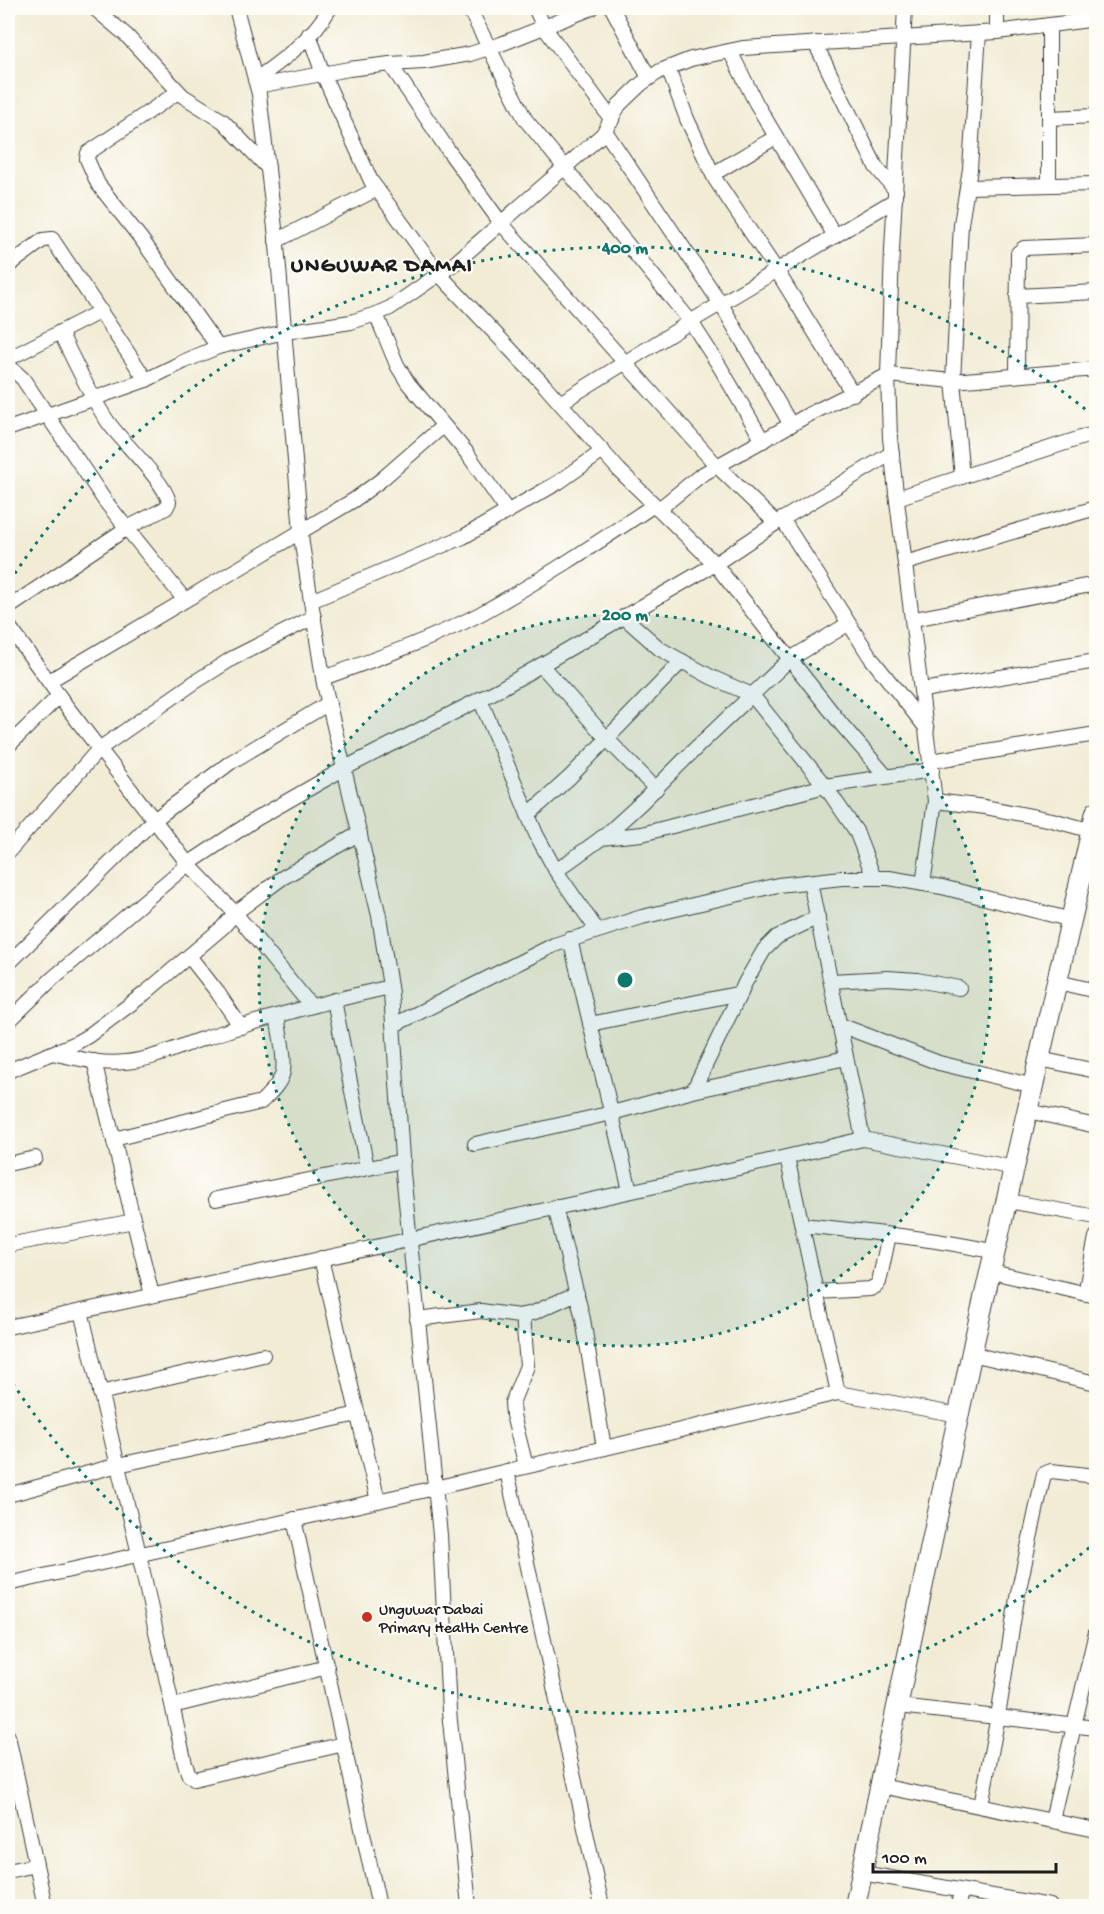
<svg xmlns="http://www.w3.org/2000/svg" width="1104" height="1914" font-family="'Gochi Hand',sans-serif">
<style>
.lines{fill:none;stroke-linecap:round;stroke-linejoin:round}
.street-casing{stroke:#3c3b38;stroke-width:16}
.secondary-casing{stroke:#3c3b38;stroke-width:22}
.street{stroke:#fff;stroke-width:14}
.secondary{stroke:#fff;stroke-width:20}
.ring{fill:none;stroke:#0f766e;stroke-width:3;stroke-dasharray:3 6}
.poi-dot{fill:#c8321e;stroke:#fdfcf7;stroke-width:2}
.labels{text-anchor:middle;stroke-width:4.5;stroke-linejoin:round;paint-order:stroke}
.poi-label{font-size:16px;fill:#1c1c1c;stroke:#fdfcf7;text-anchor:start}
.district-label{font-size:22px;font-weight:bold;letter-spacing:1.5px;fill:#1c1c1c;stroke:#fdfcf7}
.centre{fill:#0f766e;stroke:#fdfcf7;stroke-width:3}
.ring-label{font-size:18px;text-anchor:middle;font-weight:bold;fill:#0f766e;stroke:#fdfcf7;stroke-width:4.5;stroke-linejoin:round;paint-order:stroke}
</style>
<rect width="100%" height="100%" fill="#fdfcf7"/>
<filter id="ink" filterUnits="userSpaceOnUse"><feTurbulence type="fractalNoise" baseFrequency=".0167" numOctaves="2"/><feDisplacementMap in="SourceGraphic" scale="12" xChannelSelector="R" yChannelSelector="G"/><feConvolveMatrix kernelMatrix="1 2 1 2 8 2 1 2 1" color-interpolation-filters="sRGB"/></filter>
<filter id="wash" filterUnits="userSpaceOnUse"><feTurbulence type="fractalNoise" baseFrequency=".008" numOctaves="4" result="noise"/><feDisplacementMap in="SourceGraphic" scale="24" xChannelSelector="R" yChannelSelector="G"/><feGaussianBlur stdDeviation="1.35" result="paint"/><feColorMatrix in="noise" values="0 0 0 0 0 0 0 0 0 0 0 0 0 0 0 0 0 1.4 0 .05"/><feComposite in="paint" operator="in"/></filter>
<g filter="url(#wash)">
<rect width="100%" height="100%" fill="#f2ecd5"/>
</g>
<g filter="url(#ink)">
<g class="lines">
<g class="street-casing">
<g id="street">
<polyline points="94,8 126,35 183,96 223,121 268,168"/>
<polyline points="236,8 259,94 277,245 302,544 324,684 379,916 391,993 403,1173 440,1535 449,1711 469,1906"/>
<polyline points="469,8 525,119 691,322 720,367 763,441"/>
<polyline points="535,8 544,27 612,120"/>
<polyline points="612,8 649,78"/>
<polyline points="905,8 892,250 888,375 890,438 896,493 935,801 923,884"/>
<polyline points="997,8 997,32"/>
<polyline points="1049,25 1049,185"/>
<polyline points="309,34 323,74 371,181 439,274 545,386 619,470 715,564 842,725 886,776"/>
<polyline points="815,43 876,167 896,191"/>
<polyline points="730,51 756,103 835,236"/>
<polyline points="390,64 448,150 501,223 717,466 776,523"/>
<polyline points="668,68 687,119 715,179 777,271 853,394"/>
<path d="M255 80C283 60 313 38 330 8"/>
<polyline points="257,86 349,69 390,64 424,62 470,54 501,44 592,8"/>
<polyline points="178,92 88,153 87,159 98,184 142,240 218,347"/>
<polyline points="1049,118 1096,116"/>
<polyline points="605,131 721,304 791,425"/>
<polyline points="713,174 776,137"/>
<polyline points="967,187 1096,184"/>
<polyline points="276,241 377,189"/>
<polyline points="8,266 43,240 52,239 146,380"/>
<polyline points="1017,296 1096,292"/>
<polyline points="376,314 397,365 408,383 467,453 508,512"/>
<polyline points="8,359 101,311"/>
<polyline points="8,365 23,379 105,501 184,599"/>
<polyline points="1017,375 1018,253 1024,248 1096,245"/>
<polyline points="560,403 695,319 895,200"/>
<polyline points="8,429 146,380 185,361 218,347 285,332 351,322 376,314 390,308 455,263 603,134 619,105 641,84 660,71 691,59 743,48 997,32 1096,19"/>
<polyline points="962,477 953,381 961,224 970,169 979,33"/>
<polyline points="897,498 1096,433"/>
<polyline points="659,509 701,475 808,415 888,375 953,381 1096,369"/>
<polyline points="782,519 871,658 927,729"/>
<polyline points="905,563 1096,508"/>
<polyline points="311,601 463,537 559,482 603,451"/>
<path d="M8 608 127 528 166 508 169 502C164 480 122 442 108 422 89 394 75 362 60 332"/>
<polyline points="624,617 660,649 711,677 752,695 825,786 856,831 874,878"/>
<polyline points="914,619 1096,584"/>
<polyline points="8,625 67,707 188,864 235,913 311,1006"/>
<polyline points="541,665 607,739 656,789"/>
<path d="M323 678C376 659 430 640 480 614 540 581 597 543 654 505"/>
<polyline points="49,681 354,500 381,480 443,426"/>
<polyline points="923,690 1096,661"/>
<polyline points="480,699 536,834 556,871 597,930"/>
<polyline points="8,746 59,696"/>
<polyline points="931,761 1096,734"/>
<polyline points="935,801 985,807 1052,820 1096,832"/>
<polyline points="528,815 570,777 682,661"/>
<polyline points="601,838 642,834 825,786 932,770"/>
<polyline points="8,852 99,749 195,682 233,658 314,617"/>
<polyline points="556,871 607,834 642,802 698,746 790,659 848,624"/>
<polyline points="810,882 863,1139"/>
<polyline points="570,939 630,1191"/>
<polyline points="189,956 218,993 241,1027"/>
<polyline points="8,964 154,820 231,762 329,703"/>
<polyline points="831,981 888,978 917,980 959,988"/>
<polyline points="1058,982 1096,991"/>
<polyline points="334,1000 367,1168"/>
<polyline points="8,1022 53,978 188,864 256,819 345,768 498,690 715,564 776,523 892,453"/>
<polyline points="590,1024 741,993"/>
<polyline points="394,1025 554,945 642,917 778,885 842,878 889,878 942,887 1072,920"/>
<polyline points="840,1025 939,1063 1034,1086"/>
<path d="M52 1053C76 1058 101 1065 125 1062 154 1060 181 1045 208 1037 268 1017 328 1001 390 987"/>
<polyline points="1040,1059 1096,1071"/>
<polyline points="94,1061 152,1295"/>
<polyline points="8,1071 74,1044 88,1036 144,994 223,927 235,913 282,878 360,833"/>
<polyline points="693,1091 746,981 764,950 777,937 818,917"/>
<polyline points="1028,1111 1096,1126"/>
<path d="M114 1139 261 1102C268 1095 279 1085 282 1075 287 1061 279 1031 277 1016"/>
<polyline points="475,1144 612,1113 693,1091 846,1058"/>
<polyline points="787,1157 838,1393"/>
<polyline points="8,1164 35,1158"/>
<polyline points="216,1199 403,1161"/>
<polyline points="1008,1201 1096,1217"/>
<polyline points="555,1207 583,1319 604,1448"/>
<path d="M802 1225C867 1232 932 1238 996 1252"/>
<polyline points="8,1245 134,1221"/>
<polyline points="321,1258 378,1501"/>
<polyline points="992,1272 1096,1296"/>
<polyline points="816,1292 870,1289 876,1286 879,1282 889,1235"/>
<polyline points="1085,1294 1096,1237"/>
<polyline points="81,1311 139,1554 185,1764 189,1775 194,1779 344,1744"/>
<polyline points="523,1315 527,1366 512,1403 513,1415 526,1466"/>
<polyline points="417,1319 481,1311 519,1316 533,1313 577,1293"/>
<polyline points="8,1327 743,1167 863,1139 1015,1168"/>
<polyline points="972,1354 1096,1383"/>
<polyline points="100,1393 263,1355"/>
<polyline points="507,1471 602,1906"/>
<polyline points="8,1495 118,1465 358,1414"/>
<polyline points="294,1519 379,1906"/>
<polyline points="8,1584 435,1488 838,1393 959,1415"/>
<polyline points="173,1706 327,1667"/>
<polyline points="898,1706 1096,1728"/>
<polyline points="8,1736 45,1906"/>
<polyline points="881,1786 1096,1830"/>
<polyline points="981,1806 998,1716 1017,1598 1044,1474 1051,1471 1096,1476"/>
<polyline points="1052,1820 1096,1632"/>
<polyline points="8,1871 36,1865"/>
<polyline points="862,1873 1050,1906"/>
<polyline points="958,1906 961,1891"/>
</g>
</g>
<g class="secondary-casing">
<polyline id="secondary" points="855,1906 974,1342 1096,812"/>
</g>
<use href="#street" class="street"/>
<use href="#secondary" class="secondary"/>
</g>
</g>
<circle cx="625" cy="980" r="366" fill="#0f766e" fill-opacity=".12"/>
<g class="ring">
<circle cx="625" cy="980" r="366"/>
<path d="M1096 1542A733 733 0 0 1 10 1379M10 581A733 733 0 0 1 1096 418"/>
</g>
<circle class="poi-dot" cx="367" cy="1617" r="6"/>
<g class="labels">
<g class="poi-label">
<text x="379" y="1614">Unguwar Dabai<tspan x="379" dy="18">Primary Health Centre</tspan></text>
</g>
<g class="district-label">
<text x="382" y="271">UNGUWAR DAMAI</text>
</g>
</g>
<circle cx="625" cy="980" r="9" class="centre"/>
<g class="ring-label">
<text x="625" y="253">400 m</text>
<text x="625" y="620">200 m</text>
</g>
<rect width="1104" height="1914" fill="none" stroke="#fdfcf7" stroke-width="30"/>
<path d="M873 1863v9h183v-9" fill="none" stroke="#1c1c1c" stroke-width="3"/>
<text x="882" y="1863" font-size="18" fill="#1c1c1c" stroke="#fdfcf7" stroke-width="4.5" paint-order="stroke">100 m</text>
</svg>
